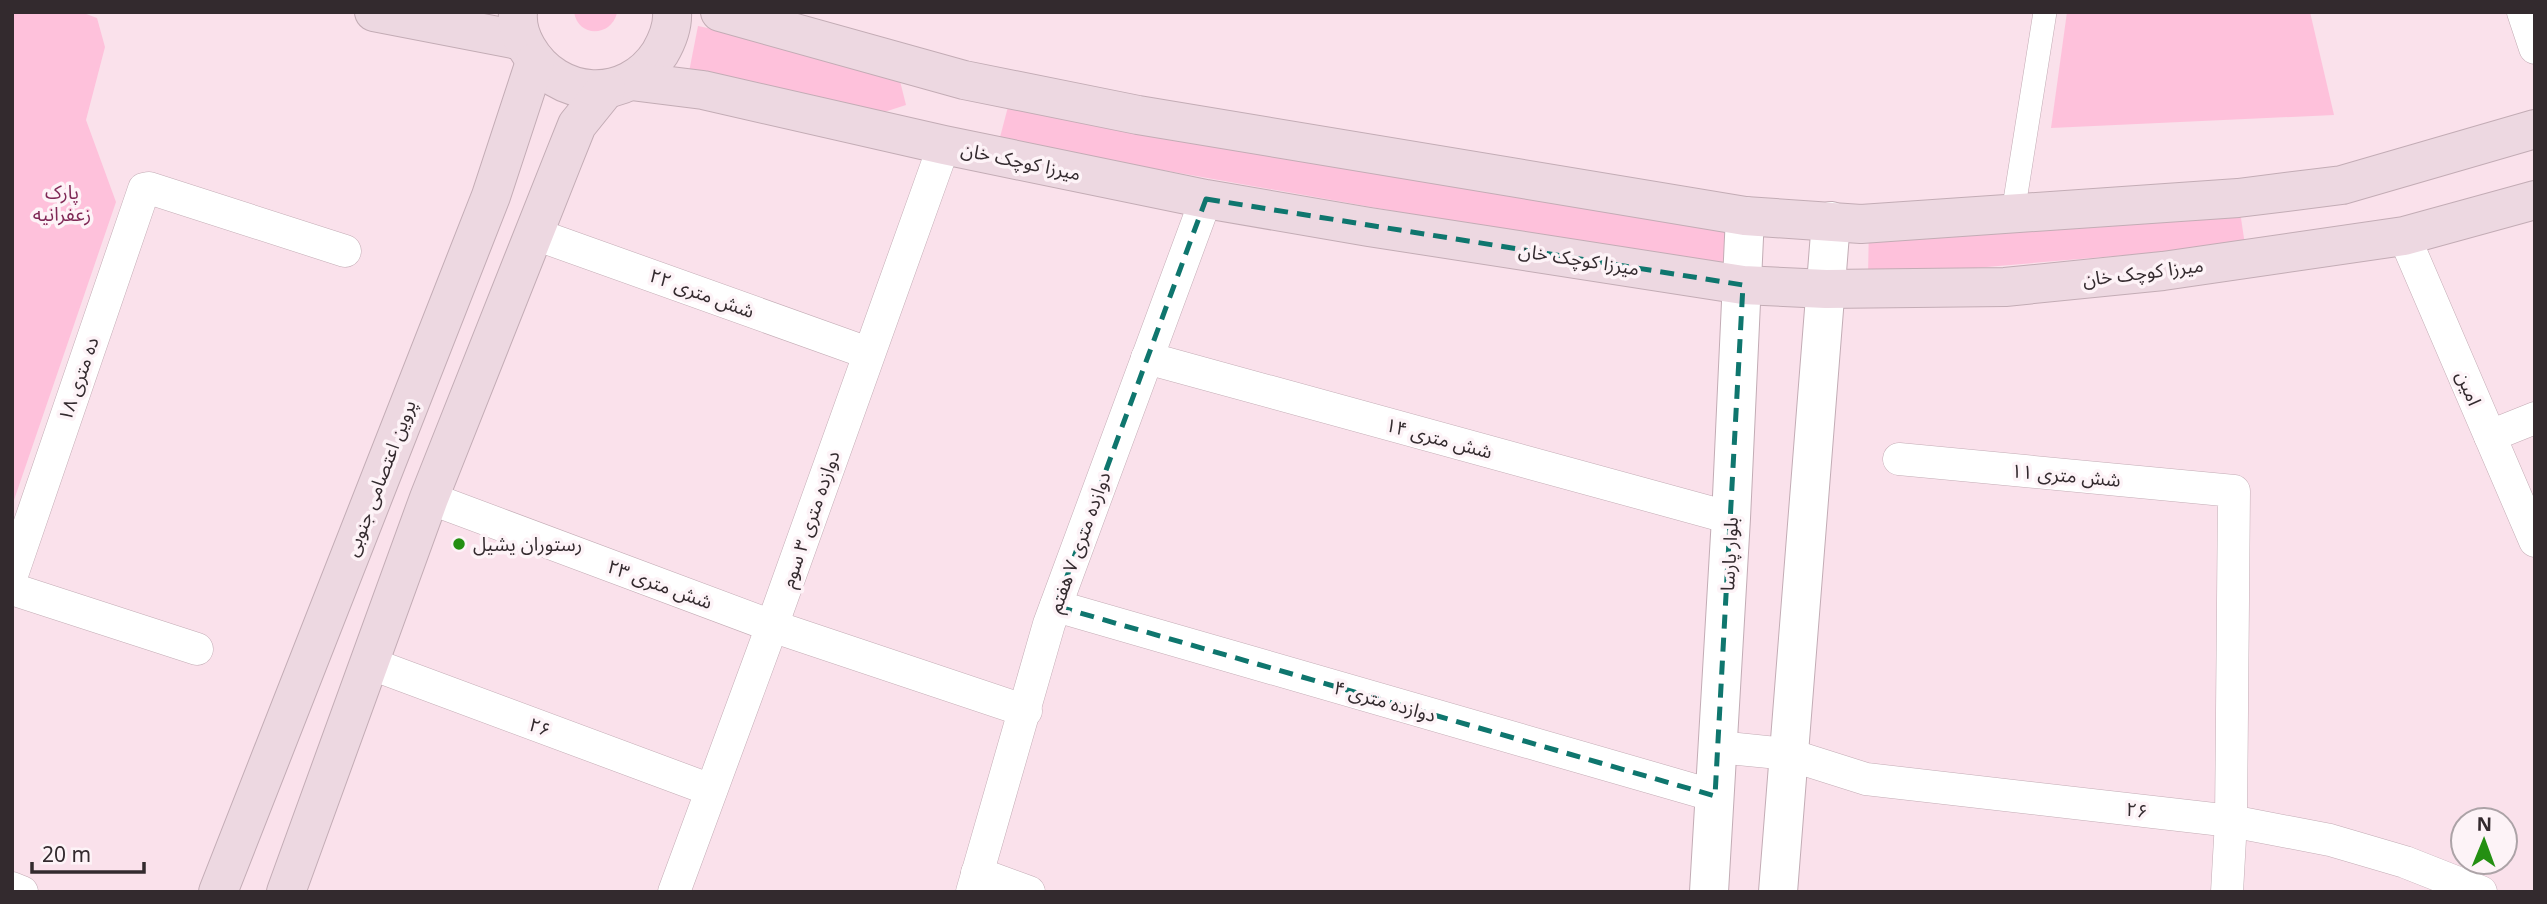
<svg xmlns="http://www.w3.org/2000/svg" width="2547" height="904" font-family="'Noto Sans','Noto Sans Arabic',sans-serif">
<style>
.green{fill:#fec1db}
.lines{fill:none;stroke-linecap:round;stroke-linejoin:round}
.pedestrian-casing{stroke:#c3acb5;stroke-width:24}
.minor-casing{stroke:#c3acb5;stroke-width:33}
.tertiary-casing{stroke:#c3acb5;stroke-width:40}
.secondary-casing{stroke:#c3acb5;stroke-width:40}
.pedestrian{stroke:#fff;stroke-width:23}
.minor{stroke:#fff;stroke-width:32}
.tertiary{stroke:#fff;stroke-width:38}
.secondary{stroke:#edd8e1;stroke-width:38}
.marked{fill:none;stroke:#0f766e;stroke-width:5;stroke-dasharray:14 9;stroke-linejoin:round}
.poi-dot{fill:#248f12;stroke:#fdf3f7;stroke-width:2.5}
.labels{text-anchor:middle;stroke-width:7;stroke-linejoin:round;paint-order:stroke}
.street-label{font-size:19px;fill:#332a2e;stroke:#fdf3f7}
.park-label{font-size:19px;fill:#7f2956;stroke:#fdf3f7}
.poi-label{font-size:19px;fill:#332a2e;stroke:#fdf3f7;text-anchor:start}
</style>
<rect width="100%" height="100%" fill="#fae1eb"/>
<g class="green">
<polygon points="12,12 81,12 97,18 105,47 86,120 116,202 12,506"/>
<path d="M574 12H617V13C611 37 578 38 574 12Z"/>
<polygon points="2067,12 2310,12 2334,115 2051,128"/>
<polygon points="698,26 881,64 898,73 906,105 872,116 688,77"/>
<polygon points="1009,103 1731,214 1732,271 999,141"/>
<polygon points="2238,198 2245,245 1868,277 1869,223"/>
</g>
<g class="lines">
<g class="pedestrian-casing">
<polyline id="pedestrian" points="2013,213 2045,12"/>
</g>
<g class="minor-casing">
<g id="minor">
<polyline points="2523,12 2535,48"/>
<polyline points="535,234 868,353"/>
<polyline points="2404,236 2535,541"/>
<polyline points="1147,358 1731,518"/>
<polyline points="2490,436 2535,418"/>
<polyline points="1899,459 2234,491 2231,821 2227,892"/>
<polyline points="429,498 772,626 1026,711"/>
<polyline points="12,575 144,189 149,188 345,251"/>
<polyline points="12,589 197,649"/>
<polyline points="1056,606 1715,796"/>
<polyline points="369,663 711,790"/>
<polyline points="1718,747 1787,754 1866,779 2231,821 2330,840 2405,862 2481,892"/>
<polyline points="977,873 1029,892"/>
<polyline points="12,888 22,892"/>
<polyline points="674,892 772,626 944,145"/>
<polyline points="972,892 1049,624 1206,199"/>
</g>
</g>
<g class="tertiary-casing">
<g id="tertiary">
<polyline points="1709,892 1731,518 1745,216"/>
<polyline points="1778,892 1831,221"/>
</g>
</g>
<g class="secondary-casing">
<g id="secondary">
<polyline points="374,12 523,41"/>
<path d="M518 12C517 24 521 38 527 48 557 100 627 104 660 53 667 41 673 26 672 12"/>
<polyline points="720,12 964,80 1138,115 1745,216 1861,224 2238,198 2342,185 2535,129"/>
<polyline points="631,81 703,90 944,145 1206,199 1369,227 1743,285 1826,289 2005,287 2163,271 2404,236 2535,200"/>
<polyline points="218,892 491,196 535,62"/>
<polyline points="286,892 429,498 563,160 577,125 606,89"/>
</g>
</g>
<use href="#pedestrian" class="pedestrian"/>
<use href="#minor" class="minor"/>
<use href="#tertiary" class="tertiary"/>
<use href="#secondary" class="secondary"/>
</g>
<path class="marked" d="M1206 199 1743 285 1715 796 1056 606Z"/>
<circle class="poi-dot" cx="459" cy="544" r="7"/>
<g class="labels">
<g class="street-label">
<text transform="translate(1021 161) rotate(12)" y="7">میرزا کوچک خان</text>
<text transform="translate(1579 259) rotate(9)" y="7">میرزا کوچک خان</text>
<text transform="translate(2143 272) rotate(-7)" y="7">میرزا کوچک خان</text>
<text transform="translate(702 293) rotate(20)" y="7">شش متری ۲۲</text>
<text transform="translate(78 379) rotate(-71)" y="7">ده متری ۱۸</text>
<text transform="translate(2469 388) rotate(67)" y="7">امین</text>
<text transform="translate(1439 438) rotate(15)" y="7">شش متری ۱۴</text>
<text transform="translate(2066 475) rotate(5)" y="7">شش متری ۱۱</text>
<text transform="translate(380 478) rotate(-69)" y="7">پروین اعتصامی جنوبی</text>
<text transform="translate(810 519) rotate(-71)" y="7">دوازده متری ۳ سوم</text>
<text transform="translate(1079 542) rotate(-70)" y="7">دوازده متری ۷ هفتم</text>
<text transform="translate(1729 554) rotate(-87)" y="7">بلوار پارسا</text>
<text transform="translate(660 584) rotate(20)" y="7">شش متری ۲۳</text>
<text transform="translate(1385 701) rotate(16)" y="7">دوازده متری ۴</text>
<text transform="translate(540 727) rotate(20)" y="7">۲۶</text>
<text transform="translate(2137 810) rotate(7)" y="7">۲۶</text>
</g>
<g class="park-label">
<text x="62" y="199">پارک<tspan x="62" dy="22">زعفرانیه</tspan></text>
</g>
<g class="poi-label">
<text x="473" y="551">رستوران یشیل</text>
</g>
</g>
<rect width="2547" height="904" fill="none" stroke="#332a2e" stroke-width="28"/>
<g transform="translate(2484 841) rotate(1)"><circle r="33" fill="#fdf3f7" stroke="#aca3a7" stroke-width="2"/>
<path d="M0-5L12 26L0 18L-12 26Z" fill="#248f12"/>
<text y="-10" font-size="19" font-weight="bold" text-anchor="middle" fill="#332a2e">N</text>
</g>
<path d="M32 862v10h112v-10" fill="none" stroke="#332a2e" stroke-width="3.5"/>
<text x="42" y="862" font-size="21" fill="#332a2e" stroke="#fdf3f7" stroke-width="5" paint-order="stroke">20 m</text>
</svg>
